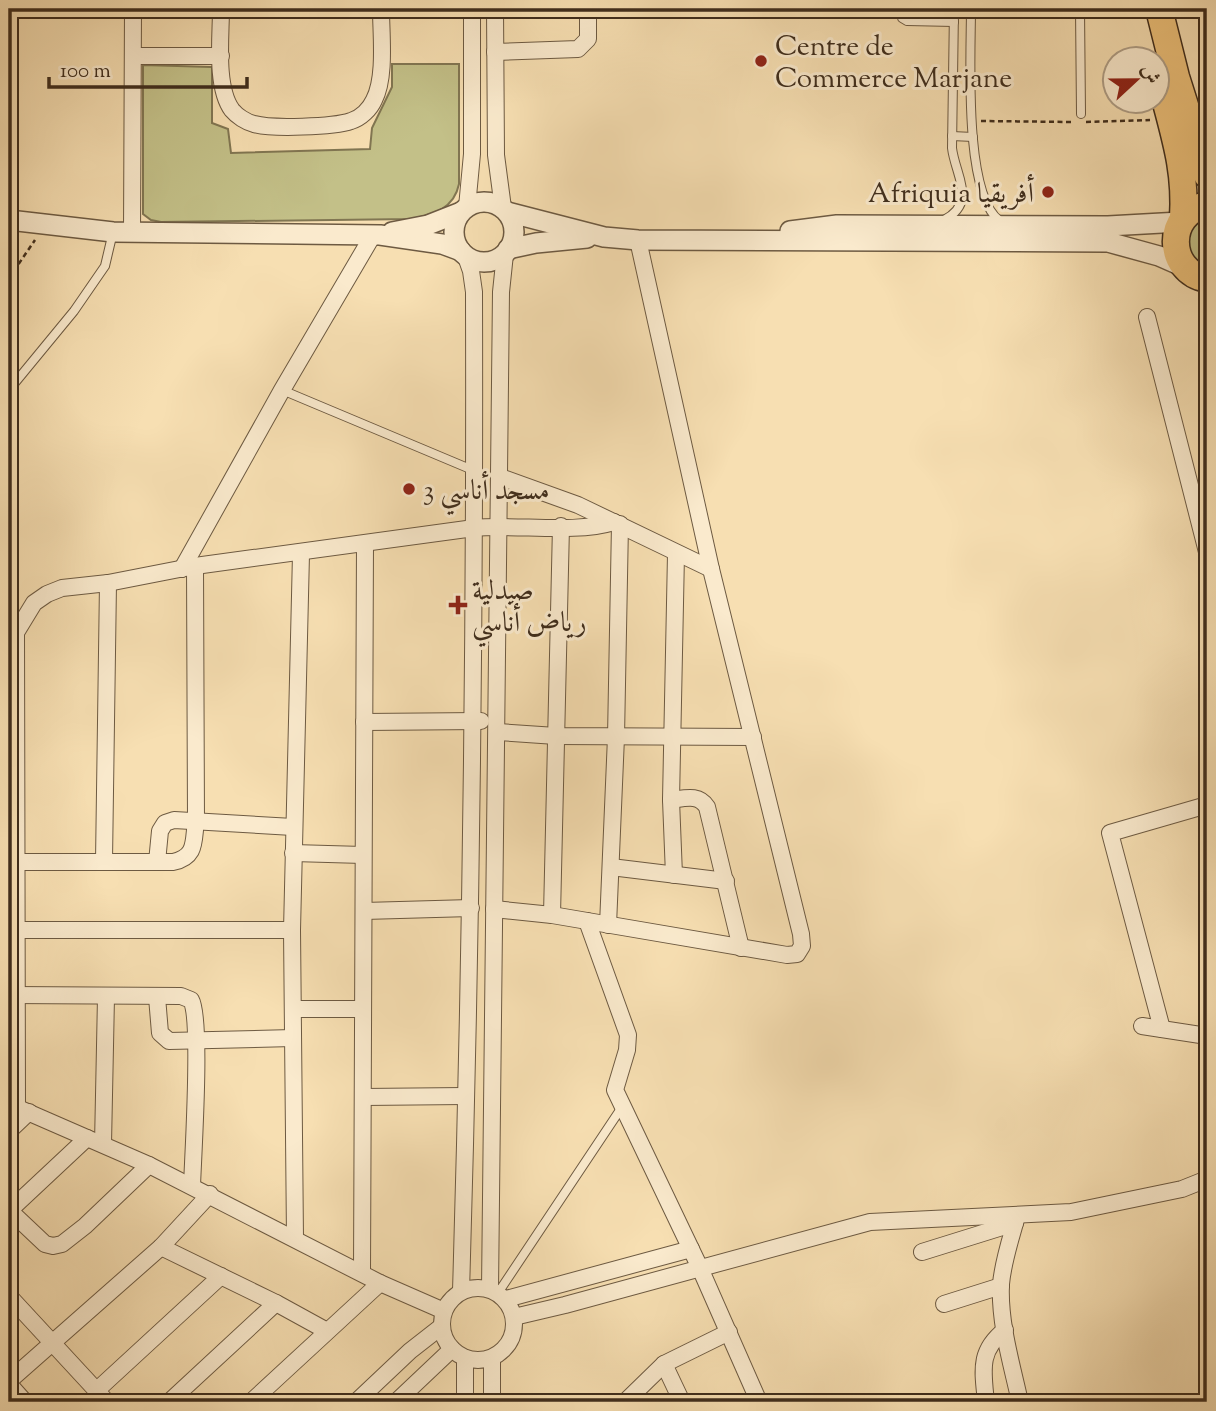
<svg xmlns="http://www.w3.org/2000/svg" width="1216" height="1411" font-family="'Sorts Mill Goudy',Amiri,serif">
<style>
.green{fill:#c3c088;stroke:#817652;stroke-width:2}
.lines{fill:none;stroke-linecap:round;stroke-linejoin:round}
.service-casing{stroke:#6d5a42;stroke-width:10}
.minor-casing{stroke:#6d5a42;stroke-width:18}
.tertiary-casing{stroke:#6d5a42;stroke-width:22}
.trunk-casing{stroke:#3f2d1c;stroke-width:29}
.path{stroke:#3f2d1c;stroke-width:2.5;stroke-dasharray:5 3.5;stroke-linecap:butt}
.service{stroke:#faeacd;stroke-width:8}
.minor{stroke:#faeacd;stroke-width:16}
.tertiary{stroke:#faeacd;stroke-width:19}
.trunk{stroke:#ecc079;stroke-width:26}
.poi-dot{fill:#8f2418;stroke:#faeacd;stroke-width:2.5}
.labels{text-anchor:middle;stroke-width:6;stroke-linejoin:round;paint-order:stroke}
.poi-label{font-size:28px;fill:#3f2d1c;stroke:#faeacd;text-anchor:start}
</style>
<rect width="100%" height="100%" fill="#f7dfb2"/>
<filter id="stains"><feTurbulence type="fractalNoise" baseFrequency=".00286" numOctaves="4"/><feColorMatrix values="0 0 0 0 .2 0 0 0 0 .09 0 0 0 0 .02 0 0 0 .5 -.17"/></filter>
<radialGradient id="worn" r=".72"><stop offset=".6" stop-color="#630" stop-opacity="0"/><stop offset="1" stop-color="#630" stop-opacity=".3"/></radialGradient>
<g class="green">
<path d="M392 64H459V184C454 209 434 214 411 219L161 222 151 220 143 214V65L212 67V123L228 129 231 153 370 149 372 128 392 87Z"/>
<polygon points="1207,213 1207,268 1199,265 1187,248 1189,228"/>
</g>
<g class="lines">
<g class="service-casing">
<g id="service">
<polyline points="901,9 902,18 907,21 954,22"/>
<path d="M971 9C971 53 963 195 1000 221"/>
<polyline points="1080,9 1081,114"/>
<polyline points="952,136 973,137"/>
<path d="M944 220C978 202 955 175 952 148L954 9"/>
<polyline points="9,390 74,311 105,266 113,232"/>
<polyline points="282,390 475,471"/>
<polyline points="498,1293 622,1107"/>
</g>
</g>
<g class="minor-casing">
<g id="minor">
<path d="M221 9C221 36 215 87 232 110 237 116 246 122 254 124 271 129 334 127 351 121 361 118 370 109 374 100 386 77 381 35 381 9"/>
<polyline points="495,9 496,155 503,208"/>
<polyline points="495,52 578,49 588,39 588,9"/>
<polyline points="133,56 221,56"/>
<polyline points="467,207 472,154 472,9"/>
<polyline points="132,232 133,9"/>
<polyline points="1147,317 1207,552"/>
<polyline points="500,477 578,505 711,569"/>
<polyline points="182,569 282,390 373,235"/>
<polyline points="16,631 17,1107"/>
<path d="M9 644 34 603 47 594 62 588 108 583 195 566 474 528C518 524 573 534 614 522"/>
<polyline points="364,722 481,721"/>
<polyline points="498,732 556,736 753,737"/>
<path d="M671 800C686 798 699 794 707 807L741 948"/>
<polyline points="293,853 363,855"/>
<polyline points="104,861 108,583"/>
<path d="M9 862H173C197 857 193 841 196 821L195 566"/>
<polyline points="157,862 160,831 165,823 174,820 293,827"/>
<polyline points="611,867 726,881"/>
<polyline points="674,875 671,800 676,554"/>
<polyline points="494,909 552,915 787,955 797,954 802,946 801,934 711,569 638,240"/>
<polyline points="364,911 471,908"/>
<polyline points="552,915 561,526"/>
<polyline points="587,921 628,1035 627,1050 615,1090 700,1268 759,1402"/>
<polyline points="608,925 616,737 620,524"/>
<polyline points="9,930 292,930"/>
<path d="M9 995 181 996 191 1000C202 1019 193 1155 192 1186"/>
<polyline points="157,997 160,1033 169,1041 293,1038"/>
<polyline points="293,1009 363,1009"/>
<polyline points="1142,1026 1207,1036"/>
<polyline points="1162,1029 1110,833 1207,805"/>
<polyline points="363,1097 465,1096"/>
<polyline points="9,1104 149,1165 380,1283 444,1311"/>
<polyline points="9,1131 29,1112"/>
<polyline points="103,1144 106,997"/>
<polyline points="9,1210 45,1244 53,1246 62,1244 85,1226 149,1165"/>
<polyline points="9,1211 87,1138"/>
<path d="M1017 1216C1011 1238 1003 1261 1001 1284 999 1323 1012 1365 1020 1402"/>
<polyline points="295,1238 292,930 301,554"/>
<polyline points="161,1247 276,1303 327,1331"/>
<polyline points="922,1252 1015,1223"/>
<polyline points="362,1273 365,544"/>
<circle cx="478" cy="1324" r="36"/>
<polyline points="490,1289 501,292 505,254"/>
<path d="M461 1291C471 958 475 625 474 292L471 271 465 254"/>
<polyline points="9,1296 107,1402"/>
<polyline points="506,1299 691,1249"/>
<polyline points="944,1304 1001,1286"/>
<polyline points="514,1317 565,1305 870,1222 1071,1212 1182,1189 1207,1179"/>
<polyline points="664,1364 682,1402"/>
<polyline points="9,1381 161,1247 210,1194"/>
<polyline points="9,1384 25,1402"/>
<polyline points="96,1391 221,1276"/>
<polyline points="169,1402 276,1303"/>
<polyline points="251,1402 380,1283"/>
<polyline points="356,1402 410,1351 442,1326"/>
<polyline points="396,1402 452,1349"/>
<polyline points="465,1402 465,1358"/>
<polyline points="492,1402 492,1358"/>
<polyline points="625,1402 664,1364 729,1332"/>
<path d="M986 1402C983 1371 978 1351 1005 1330"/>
</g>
</g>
<g class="tertiary-casing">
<g id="tertiary">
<circle cx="484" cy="232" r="30"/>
<polyline points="507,212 604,237 638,240 1108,242 1159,256 1184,267"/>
<polyline points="9,220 113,232 380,235 442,244 461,251"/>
<polyline points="790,231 837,225 1108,226 1180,222"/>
<polyline points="392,232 428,225 461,212"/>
<polyline points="508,249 536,243 587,238"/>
</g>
</g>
<g class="trunk-casing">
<g id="trunk">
<polyline points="1159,9 1176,77 1207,175"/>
<path d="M1165 99C1176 141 1186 173 1183 218"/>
<path d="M1207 205C1165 212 1166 272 1207 279"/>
</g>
</g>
<g class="path">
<polyline points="981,121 1073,122"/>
<polyline points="1086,122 1150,120"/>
<polyline points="9,278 35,240"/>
</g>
<use href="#service" class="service"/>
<use href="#minor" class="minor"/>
<use href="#tertiary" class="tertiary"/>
<use href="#trunk" class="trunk"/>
</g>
<g class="poi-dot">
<circle cx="761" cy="61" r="7"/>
<circle cx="1048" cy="192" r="7"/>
<circle cx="409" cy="489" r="7"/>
<path d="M454.5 594.5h7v7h7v7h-7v7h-7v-7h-7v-7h7z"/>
</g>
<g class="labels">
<g class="poi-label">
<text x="775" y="55">Centre de<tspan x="775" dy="32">Commerce Marjane</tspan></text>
<text x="1034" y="202" text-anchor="end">Afriquia أفريقيا</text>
<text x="423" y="499">مسجد أناسي 3</text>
<text x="472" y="599">صيدلية<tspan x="472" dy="32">رياض أناسي</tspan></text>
</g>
</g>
<rect width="1216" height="1411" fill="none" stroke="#f7dfb2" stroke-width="35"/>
<rect x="10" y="10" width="1195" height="1390" fill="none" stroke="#3f2d1c" stroke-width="3.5"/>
<rect x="18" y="18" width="1181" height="1376" fill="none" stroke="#3f2d1c" stroke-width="2"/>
<g transform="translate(1136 80) rotate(68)"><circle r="33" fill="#faeacd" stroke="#af9e86" stroke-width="2"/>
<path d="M0-5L12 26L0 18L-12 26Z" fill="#8f2418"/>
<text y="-10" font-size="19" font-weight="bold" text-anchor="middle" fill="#3f2d1c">ش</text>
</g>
<path d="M49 77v10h198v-10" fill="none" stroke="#3f2d1c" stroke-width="3.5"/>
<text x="60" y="77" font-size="21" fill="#3f2d1c" stroke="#faeacd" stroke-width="5" paint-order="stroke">100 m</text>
<rect width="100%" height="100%" filter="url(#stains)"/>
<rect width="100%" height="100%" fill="url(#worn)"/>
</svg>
